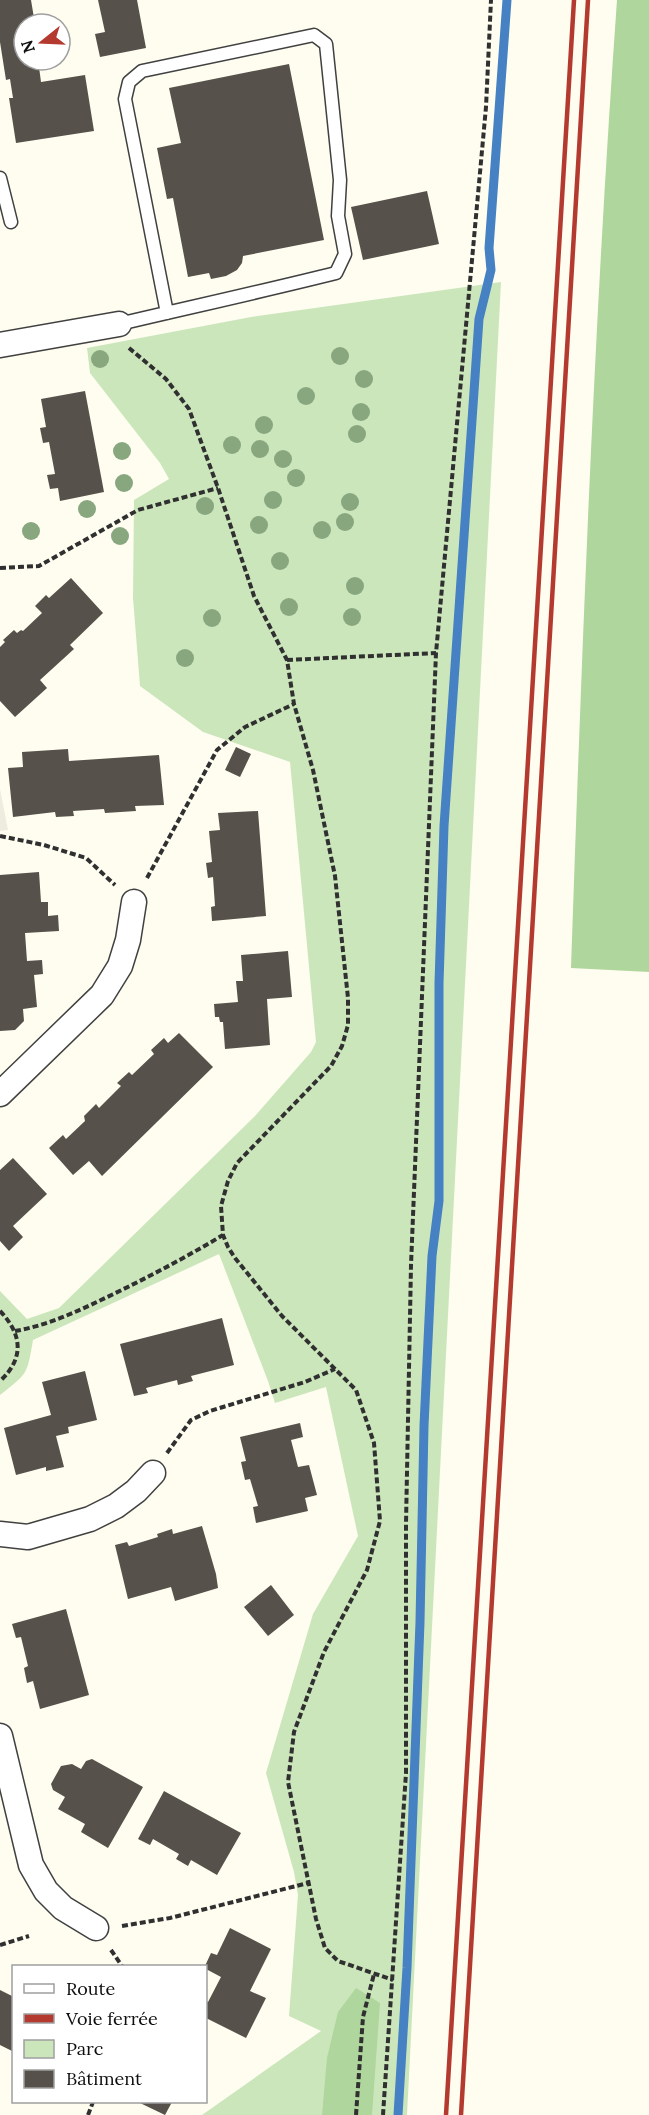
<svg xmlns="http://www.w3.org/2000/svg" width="649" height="2115" font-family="Lora,serif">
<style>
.green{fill:#cce6bc}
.forest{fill:#afd69c}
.plaza{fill:#eeecdf}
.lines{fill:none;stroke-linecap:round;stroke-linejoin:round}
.stream{stroke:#4581c3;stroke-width:9}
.building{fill:#56514b}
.lane-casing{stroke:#414141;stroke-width:15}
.street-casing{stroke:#414141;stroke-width:27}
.path{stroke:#303030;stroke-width:4;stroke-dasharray:6 3;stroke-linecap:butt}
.lane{stroke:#fff;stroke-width:12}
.street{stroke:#fff;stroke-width:24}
.rail{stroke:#b43a30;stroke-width:4.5}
.tree{fill:#88a77f}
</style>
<rect width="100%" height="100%" fill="#fefdf0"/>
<path class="green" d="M501 282 407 2115H202L321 2031 289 2016 298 1895 294 1872 266 1773 313 1614 358 1536 326 1387 275 1403 268 1381 219 1254 33 1340C27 1375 28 1373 0 1395V1291L27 1319 59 1308 255 1116 311 1052 316 1042 290 762 203 732 140 686 133 598 134 500 169 479 160 463 90 373 87 348 251 317Z"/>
<g class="forest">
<path d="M617 0H649V972L571 968C582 645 594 322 617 0Z"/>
<polygon points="356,1988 380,2003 372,2115 322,2115 327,2058 338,2012"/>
</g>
<polygon class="plaza" points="0,789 8,830 0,831"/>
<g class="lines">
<polyline class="stream" points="398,2115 407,1968 420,1622 424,1426 432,1256 439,1201 439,983 444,826 479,319 491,270 489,248 507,0"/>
</g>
<g class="building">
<polygon points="0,0 31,0 35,24 24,24 24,60 41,60 42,66 39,67 41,82 85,75 94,131 16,143 9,98 13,98 10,79 6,80 0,42"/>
<polygon points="98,0 137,0 146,48 100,57 95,34 105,32"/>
<polygon points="289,64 324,240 243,256 242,263 237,270 226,276 211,279 209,273 188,277 173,198 167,199 157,148 181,143 169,88"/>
<polygon points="427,191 439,244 363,260 351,207"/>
<polygon points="85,391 104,492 60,501 58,488 50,489 47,475 55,474 49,442 43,443 40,428 46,427 41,399"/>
<polygon points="71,578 103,613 70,645 74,649 40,680 47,688 15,717 0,701 0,647 5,642 3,640 14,630 17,633 21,630 23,631 42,613 35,606 46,595 49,598"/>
<polygon points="236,747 251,754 240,777 225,770"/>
<polygon points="68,749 69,761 159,755 164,805 135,806 136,811 105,813 104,809 73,811 74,816 56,817 55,812 13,817 8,768 23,767 22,752"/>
<polygon points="258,811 266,916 212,921 211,907 215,906 213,877 208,878 206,863 212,862 209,831 220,830 218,813"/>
<polygon points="39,872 41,902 48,902 48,916 58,915 59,931 25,933 27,961 42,960 43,974 34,975 37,1007 23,1009 24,1021 15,1030 0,1031 0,875"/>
<polygon points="288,951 292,997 267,999 270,1045 225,1049 223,1022 220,1022 219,1017 215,1017 214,1004 238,1002 236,981 243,981 241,955"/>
<polygon points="179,1033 213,1067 102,1176 89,1161 73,1175 49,1148 63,1135 66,1139 85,1121 84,1116 96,1104 99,1108 121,1086 117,1083 129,1072 132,1075 154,1054 151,1050 164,1038 168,1043"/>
<polygon points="13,1158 47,1194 13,1226 23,1237 9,1251 0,1241 0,1170"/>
<polygon points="222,1318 234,1365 191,1376 193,1381 178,1385 177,1380 146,1388 148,1393 134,1396 120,1344"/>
<polygon points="85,1371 97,1420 68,1427 69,1433 56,1436 64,1467 46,1471 46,1467 16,1475 4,1428 51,1415 42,1382"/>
<polygon points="300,1423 303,1437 291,1440 298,1467 309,1465 317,1495 305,1498 308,1511 256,1523 253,1507 258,1506 250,1479 245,1480 241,1462 246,1461 240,1437"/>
<polygon points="202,1526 216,1574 218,1588 175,1601 171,1587 128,1599 115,1545 127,1542 129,1546 158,1537 157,1534 172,1529 173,1534"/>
<polygon points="271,1585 294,1615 268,1636 244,1607"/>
<polygon points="66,1609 89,1695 40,1709 33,1681 27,1683 24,1668 28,1666 21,1637 16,1638 12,1624"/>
<polygon points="92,1759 143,1787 108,1848 81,1832 85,1824 58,1809 65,1797 53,1790 51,1784 61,1766 72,1764 81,1769 86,1761"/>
<polygon points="164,1791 241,1833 217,1875 191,1860 188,1866 176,1859 179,1854 153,1839 150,1845 138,1839"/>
<polygon points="230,1928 271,1949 250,1991 266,1998 246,2038 206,2018 206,2001 208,2002 221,1977 206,1969 205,1966 211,1953 217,1955"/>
<polygon points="0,1990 14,1997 14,2052 0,2045"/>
<polygon points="138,2102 172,2102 165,2115"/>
</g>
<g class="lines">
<g class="lane-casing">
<g id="lane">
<polyline points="0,178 11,222"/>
<path d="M119 324C191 307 264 291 336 273L345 254 338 216 340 180 326 44 314 35 142 71 129 82 125 99 167 313"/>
</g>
</g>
<g class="street-casing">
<g id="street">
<polyline points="0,345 119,324"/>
<polyline points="0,1094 102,995 120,966 128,940 134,902"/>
<polyline points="0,1534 28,1537 90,1519 116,1506 136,1491 153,1473"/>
<polyline points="0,1736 31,1865 46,1891 63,1908 96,1928"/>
</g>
</g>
<g class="path">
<polyline points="129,348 166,379 189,409 218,488 254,596 287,660 294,704 313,770 335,876 348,998 348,1025 342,1046 331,1066 237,1163 228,1181 221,1206 223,1235 228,1247 235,1258 282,1316 356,1390 374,1443 380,1521 367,1570 324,1652 294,1732 288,1782 316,1919 325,1948 338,1961 393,1980"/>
<polyline points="0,568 39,566 138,510 218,488"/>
<polyline points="287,660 436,653"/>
<polyline points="0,836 44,845 86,858 115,885"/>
<polyline points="147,878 217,750 245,727 294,704"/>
<path d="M0 1311C22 1334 25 1358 0 1381"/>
<path d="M15 1331C45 1326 74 1313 101 1300 143 1280 183 1259 223 1235"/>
<polyline points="167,1453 191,1420 210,1411 305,1382 335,1369"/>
<polyline points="122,1926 170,1918 308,1883"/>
<polyline points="0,1945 29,1936"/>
<polyline points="111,1950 122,1966"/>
<polyline points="88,2115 93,2102"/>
<polyline points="356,2115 363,2017 374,1974"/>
<polyline points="383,2115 406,1773 406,1524 411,1265 436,653 486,107 491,0"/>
</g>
<use href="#lane" class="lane"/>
<use href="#street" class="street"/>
<g class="rail">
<polyline points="446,2115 574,0"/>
<polyline points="461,2115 588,0"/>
</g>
</g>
<g class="tree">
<circle cx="340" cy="356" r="9"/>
<circle cx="100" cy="359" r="9"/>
<circle cx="364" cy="379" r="9"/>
<circle cx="306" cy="396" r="9"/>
<circle cx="361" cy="412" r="9"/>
<circle cx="264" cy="425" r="9"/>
<circle cx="357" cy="434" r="9"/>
<circle cx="232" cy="445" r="9"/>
<circle cx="260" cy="449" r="9"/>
<circle cx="122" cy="451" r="9"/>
<circle cx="283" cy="459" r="9"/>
<circle cx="296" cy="478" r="9"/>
<circle cx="124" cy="483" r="9"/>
<circle cx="273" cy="500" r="9"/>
<circle cx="350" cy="502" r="9"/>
<circle cx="205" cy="506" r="9"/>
<circle cx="87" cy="509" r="9"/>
<circle cx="345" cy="522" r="9"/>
<circle cx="259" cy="525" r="9"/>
<circle cx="322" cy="530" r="9"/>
<circle cx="31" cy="531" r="9"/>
<circle cx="120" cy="536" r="9"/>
<circle cx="280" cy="561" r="9"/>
<circle cx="355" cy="586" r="9"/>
<circle cx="289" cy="607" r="9"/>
<circle cx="352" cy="617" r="9"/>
<circle cx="212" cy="618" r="9"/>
<circle cx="185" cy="658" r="9"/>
</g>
<rect x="12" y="1965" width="195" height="138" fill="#ffffff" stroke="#9f9f9f" stroke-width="1.5"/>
<rect x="24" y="1984" width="30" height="9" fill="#ffffff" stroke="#9f9f9f" stroke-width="1.5"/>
<text x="66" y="1995" font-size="18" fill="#0e0e0e">Route</text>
<rect x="24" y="2014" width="30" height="9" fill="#b43a30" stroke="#9f9f9f" stroke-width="1.5"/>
<text x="66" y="2025" font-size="18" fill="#0e0e0e">Voie ferrée</text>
<rect x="24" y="2040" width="30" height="18" fill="#cce6bc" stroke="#9f9f9f" stroke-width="1.5"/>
<text x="66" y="2055" font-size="18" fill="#0e0e0e">Parc</text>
<rect x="24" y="2070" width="30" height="18" fill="#56514b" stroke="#9f9f9f" stroke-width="1.5"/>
<text x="66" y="2085" font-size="18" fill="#0e0e0e">Bâtiment</text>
<g transform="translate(42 42) rotate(252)"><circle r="28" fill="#ffffff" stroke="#9f9f9f" stroke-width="1.5"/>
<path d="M0-4.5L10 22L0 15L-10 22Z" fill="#b43a30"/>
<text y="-9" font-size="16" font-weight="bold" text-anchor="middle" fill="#0e0e0e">N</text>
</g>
</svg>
